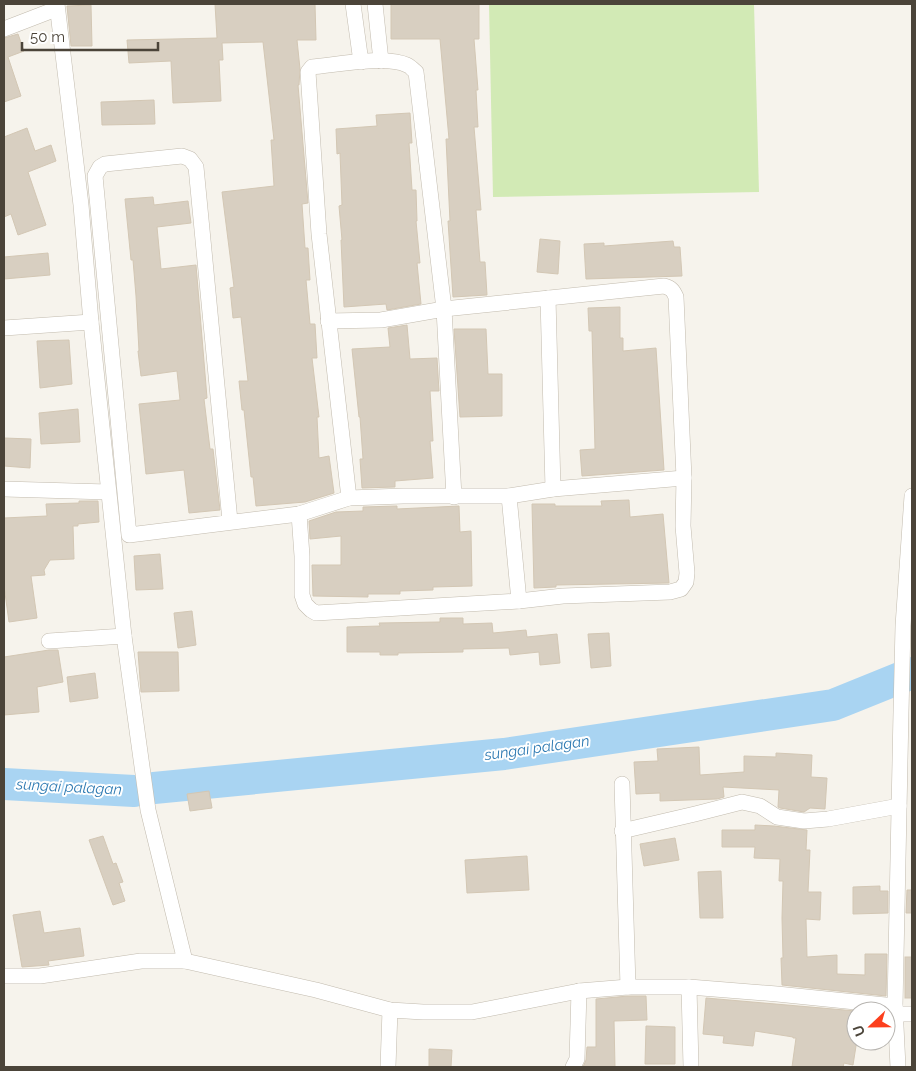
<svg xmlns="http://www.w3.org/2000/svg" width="916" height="1071" font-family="Raleway,sans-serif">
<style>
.green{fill:#d2eab5}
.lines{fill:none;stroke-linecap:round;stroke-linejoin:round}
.river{stroke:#a9d4f2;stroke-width:32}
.building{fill:#d8cfc1;stroke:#d3c7b4}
.minor-casing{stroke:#c2bbae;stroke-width:16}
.minor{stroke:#fff;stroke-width:15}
.labels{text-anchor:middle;stroke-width:4;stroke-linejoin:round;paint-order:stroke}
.water-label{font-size:15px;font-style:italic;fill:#2e7ab2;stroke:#fff}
</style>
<rect width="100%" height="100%" fill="#f6f3ec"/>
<polygon class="green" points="489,4 754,4 759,192 493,197"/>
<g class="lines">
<g class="river">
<polyline points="4,784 134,791"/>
<polyline points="154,788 504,754 833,705 912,673"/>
</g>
</g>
<g class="building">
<polygon points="215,4 315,4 316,40 297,40 300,69 299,85 298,85 308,203 302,204 305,248 308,248 310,280 306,280 310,324 315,324 317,358 312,358 319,417 317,417 319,458 329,456 334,493 305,502 256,506 253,477 251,477 244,410 242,410 239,381 248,381 241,317 233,318 230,288 234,287 222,192 274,186 271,140 274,140 263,42 222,43 223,60 219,60 221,101 173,103 171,61 129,63 127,40 217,38"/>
<polygon points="391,4 479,4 479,39 474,39 478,90 476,90 478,127 474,127 481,210 476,210 480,262 485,262 487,295 453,297 448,221 450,221 446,139 449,139 440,39 391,39"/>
<polygon points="91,5 92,46 71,46 67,6"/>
<polygon points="18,34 24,51 8,57 21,96 4,102 4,38"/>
<polygon points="154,100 155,124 102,125 101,102"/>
<polygon points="410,113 412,143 409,143 412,190 416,190 417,221 416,221 420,263 417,263 421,304 387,310 386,304 344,307 341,240 342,240 339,206 342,205 340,153 337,154 336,129 377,126 376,115"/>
<polygon points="27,128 35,151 51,145 56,161 28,172 46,225 18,235 11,214 4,217 4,137"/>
<polygon points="153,197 154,205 188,201 191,223 157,227 161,269 196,265 207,398 204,399 210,449 213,449 220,510 189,513 184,470 146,474 139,404 180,400 177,371 141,376 138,351 139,351 136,296 133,260 131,260 125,199"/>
<polygon points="540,239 560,241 558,274 537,272"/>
<polygon points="673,241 674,247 680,247 682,276 586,279 584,244 604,243 604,246"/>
<polygon points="48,253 50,275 4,279 4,257"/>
<polygon points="620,307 620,338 623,338 623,351 656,348 664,470 582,476 580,450 595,449 592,331 589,331 588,308"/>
<polygon points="407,325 410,359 437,358 439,391 430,391 433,441 430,441 433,478 395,481 395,487 362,488 360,459 363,459 360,417 359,417 352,349 390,347 388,328"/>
<polygon points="454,329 486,329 488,374 502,374 502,416 460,417"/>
<polygon points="69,340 72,384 40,388 37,341"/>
<polygon points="78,409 80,442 41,444 39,413"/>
<polygon points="4,438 31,439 30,468 4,466"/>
<polygon points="629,500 630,517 663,514 669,583 556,585 556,587 534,588 532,504 555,504 555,506 602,506 601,501"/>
<polygon points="79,501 98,501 99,522 78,524 78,526 73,526 74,559 50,560 44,570 45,575 31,576 37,618 9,622 4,586 4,518 47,516 46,504 79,503"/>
<polygon points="397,506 397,509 459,506 460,532 471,531 472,586 433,587 433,590 400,591 400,594 368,594 368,597 313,596 312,565 341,565 341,536 310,539 309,521 336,512 363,511 363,507"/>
<polygon points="160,554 163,589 136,590 134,556"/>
<polygon points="192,611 196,645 178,648 174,613"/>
<polygon points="440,618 463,618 463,624 492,623 493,633 526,630 527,637 557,634 560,663 540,665 539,652 510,655 509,648 463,649 463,652 398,653 398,655 380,655 380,652 347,652 347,627 380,626 379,623 440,622"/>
<polygon points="609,633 611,666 591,668 588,634"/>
<polygon points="49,650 58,650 63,682 37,687 39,712 4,715 4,657"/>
<polygon points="138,652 178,652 179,691 141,692"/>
<polygon points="95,673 98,698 70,702 67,677"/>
<polygon points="699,747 700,775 744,772 744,756 776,757 776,753 812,755 811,777 827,778 825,809 810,808 804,812 780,808 778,807 779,790 723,787 724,797 717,799 660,801 660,793 636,794 634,762 658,761 657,749"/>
<polygon points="209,791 212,808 190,811 187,794"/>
<polygon points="755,825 774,826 807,830 806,850 810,850 808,892 821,892 820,920 806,919 807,957 837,955 837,974 865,975 865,954 887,954 886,996 782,985 781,958 783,958 782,918 783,881 779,881 780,859 754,858 755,847 722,847 722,830 755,830"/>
<polygon points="103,836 113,864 116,863 123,882 119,883 125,901 113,905 89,840"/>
<polygon points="675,838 679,860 644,866 640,844"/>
<polygon points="527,856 529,890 467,893 465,860"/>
<polygon points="721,871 723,918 700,918 698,872"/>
<polygon points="880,886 880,891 888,891 888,913 853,914 853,887"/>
<polygon points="907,890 912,890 912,913 906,913"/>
<polygon points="40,911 44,933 80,928 84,956 48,961 49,965 22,967 13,915"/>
<rect x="905" y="957" width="7" height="41"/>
<polygon points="628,996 646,996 647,1020 614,1021 615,1067 583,1067 586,1060 587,1047 596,1047 596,999"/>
<polygon points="706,998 856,1011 856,1046 853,1065 844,1063 843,1067 792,1067 796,1038 793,1038 793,1037 755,1031 753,1046 723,1043 724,1036 703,1034"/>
<polygon points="646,1026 675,1027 675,1064 645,1064"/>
<polygon points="429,1049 452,1050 451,1067 429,1067"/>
</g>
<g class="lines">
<g class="minor-casing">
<g id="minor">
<polyline points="57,4 81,205 91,322 124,636 148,810 185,961"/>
<polyline points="353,4 361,62"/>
<polyline points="375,4 381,61"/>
<polyline points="4,29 56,9"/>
<polyline points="548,298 553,489"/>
<polyline points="4,328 91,322"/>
<polyline points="4,489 108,492"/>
<polyline points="509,496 519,601"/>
<path d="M349 498 319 234 308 72 312 67C335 65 386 55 407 65 410 66 413 70 416 72L444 309 454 497"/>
<path d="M299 514 302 556V595L305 604 311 610 316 613 519 601 563 596 670 592 681 589 686 582 687 573 683 526 684 478 676 297C673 290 671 288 664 286L444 309 381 320 328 321"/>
<polyline points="230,521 196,167 190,159 182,156 105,164 100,167 95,176 129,535 299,514 349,498 403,496 509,496 553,489 684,478"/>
<polyline points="49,641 124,636"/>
<polyline points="622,784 628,987"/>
<polyline points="622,831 695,814 742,802 760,806 777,817 804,821 828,819 899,806"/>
<polyline points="4,976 40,976 141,961 185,961 316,990 390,1010 423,1012 472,1012 579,991 628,987 689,987 777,994 895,1006"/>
<polyline points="689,987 691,1067"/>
<polyline points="896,1014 912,1014"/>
<polyline points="388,1067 390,1010"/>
<polyline points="573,1067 577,1059 579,991"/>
<polyline points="898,1067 895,1006 901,712 903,626 912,496"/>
</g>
</g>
<use href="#minor" class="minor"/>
</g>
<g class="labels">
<g class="water-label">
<text transform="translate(537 748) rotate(-8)" y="5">sungai palagan</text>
<text transform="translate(69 787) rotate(3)" y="5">sungai palagan</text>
</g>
</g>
<rect width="916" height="1071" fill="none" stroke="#4b4439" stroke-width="10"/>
<g transform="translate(871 1026) rotate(248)"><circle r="24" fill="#ffffff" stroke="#b7b4b0"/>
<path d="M0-4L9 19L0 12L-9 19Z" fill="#fc3f1d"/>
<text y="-8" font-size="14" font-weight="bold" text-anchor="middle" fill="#4b4439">U</text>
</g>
<path d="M22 42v8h136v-8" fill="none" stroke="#4b4439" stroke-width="2.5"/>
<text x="30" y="42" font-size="15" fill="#4b4439" stroke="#ffffff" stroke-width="4" paint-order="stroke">50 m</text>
</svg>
